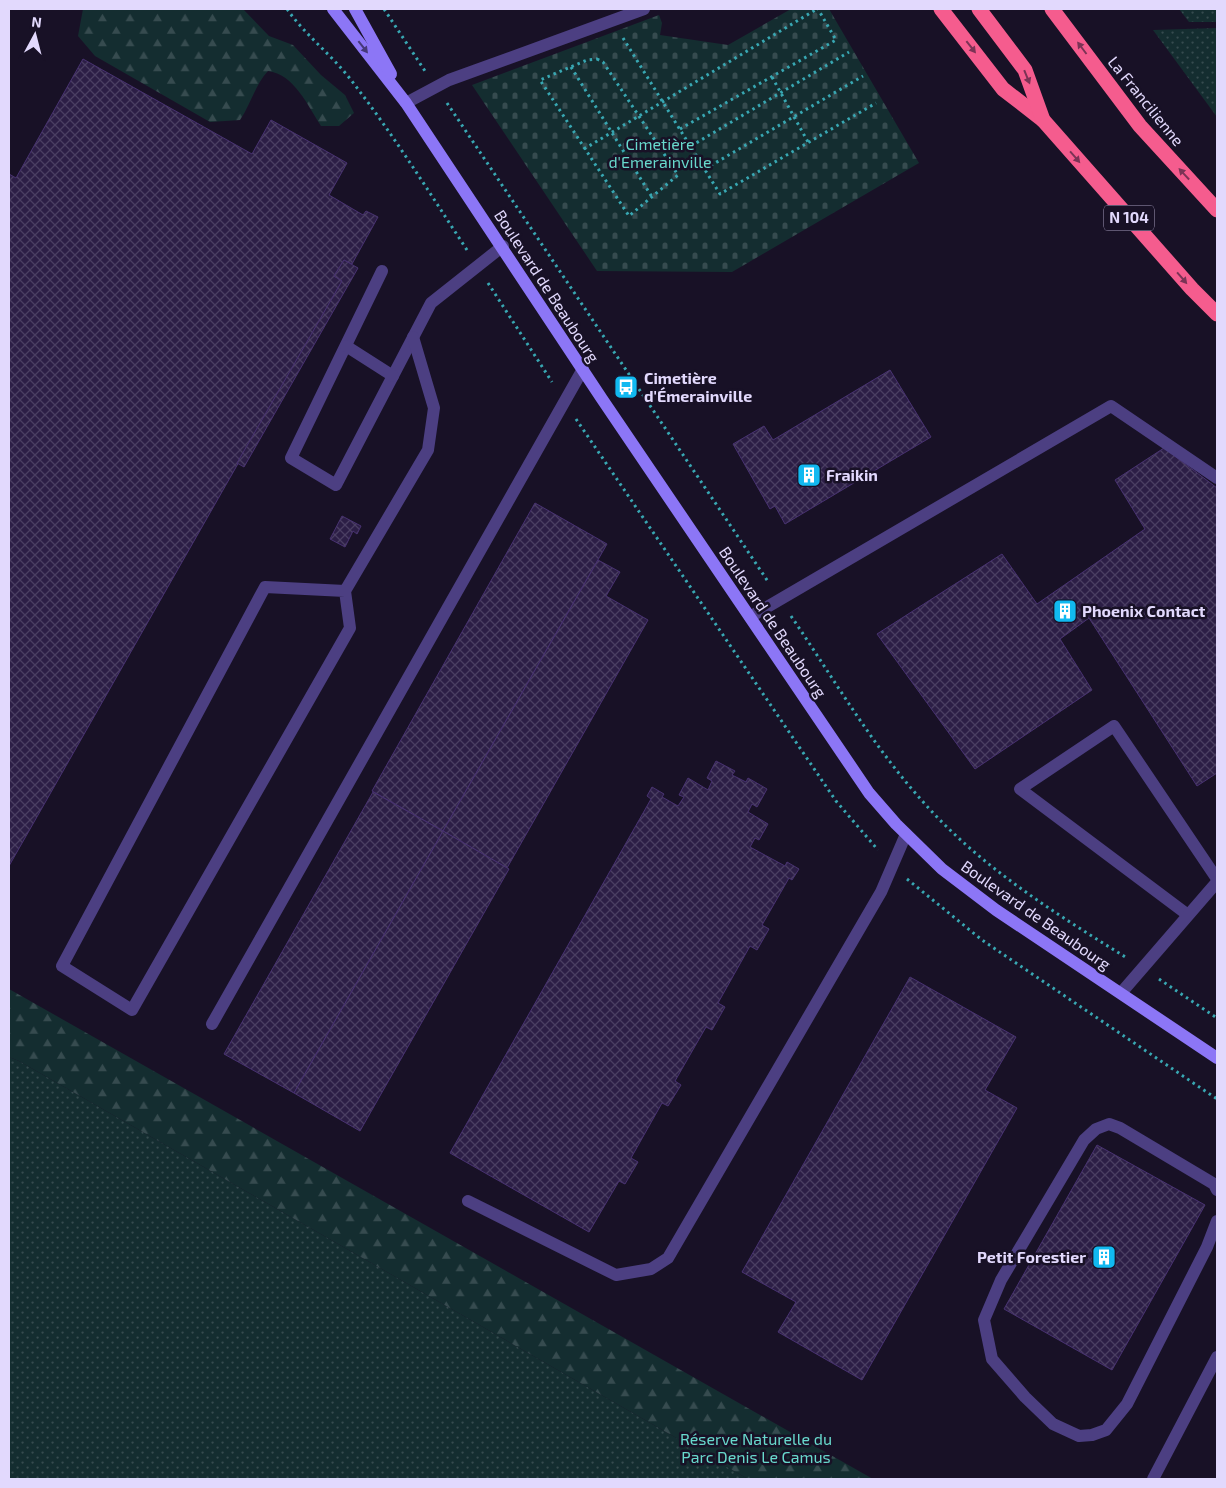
<svg xmlns="http://www.w3.org/2000/svg" width="1226" height="1488" font-family="'Exo 2',sans-serif">
<style>
.grass{fill:url(#grass-dots)}
.forest{fill:url(#forest-firs)}
.cemetery{fill:url(#cemetery-stones)}
.building{fill:url(#building-cross-hatch);stroke:#483271}
.lines{fill:none;stroke-linecap:round;stroke-linejoin:round}
.path{stroke:#38a7b2;stroke-width:3;stroke-dasharray:2.5 4;stroke-linecap:butt}
.lane{stroke:#4c3f82;stroke-width:12}
.street{stroke:#4c3f82;stroke-width:12}
.secondary{stroke:#8c76f6;stroke-width:12}
.highway{stroke:#f55c8e;stroke-width:15}
.oneway{fill:#463979}
.oneway2{fill:#7b3355}
.labels{text-anchor:middle;stroke-width:5;stroke-linejoin:round;paint-order:stroke}
.shield{fill:#181126;stroke:#a59dbc;stroke-width:1}
.shield-label{font-size:15px;font-weight:bold;fill:#e2d9fd}
.street-label{font-size:16px;fill:#e2d9fd;stroke:#181126}
.park-label{font-size:16px;fill:#68d9cd;stroke:#181126}
.poi-label{font-size:16px;font-weight:bold;fill:#e2d9fd;stroke:#181126;text-anchor:start}
</style>
<defs>
<pattern id="grass-dots" width="8" height="8" patternUnits="userSpaceOnUse" patternTransform="scale(1.25)"><rect width="8" height="8" fill="#142d30"/><path d="M2 2h.1M6 6h.1" fill="none" stroke="#364b4f" stroke-width="1.8" stroke-linecap="round"/></pattern>
<pattern id="forest-firs" width="22" height="20" patternUnits="userSpaceOnUse" patternTransform="scale(1.25)"><rect width="22" height="20" fill="#142d30"/><path d="M5 1l3.5 6h-7zM16 11l3.5 6h-7z" fill="#364b4f"/></pattern>
<pattern id="cemetery-stones" width="16" height="16" patternUnits="userSpaceOnUse" patternTransform="scale(1.25)"><rect width="16" height="16" fill="#142d30"/><path d="M2 7V4a2 2 0 0 1 4 0v3zM10 15v-3a2 2 0 0 1 4 0v3z" fill="#364b4f"/></pattern>
<pattern id="building-cross-hatch" width="8" height="8" patternUnits="userSpaceOnUse" patternTransform="scale(1.25)"><rect width="8" height="8" fill="#2c1e46"/><path d="M0 0l8 8M0 8l8-8" fill="none" stroke="#4a3e62"/></pattern>
</defs>
<rect width="100%" height="100%" fill="#181126"/>
<g class="grass">
<polygon points="1179,9 1217,9 1217,22 1189,22"/>
<polygon points="1217,28 1217,117 1153,30"/>
<polygon points="9,1057 19,1061 748,1479 9,1479"/>
</g>
<g class="forest">
<path d="M83 9H243L269 36 293 45 321 75 345 95 354 113 339 126H321C308 106 294 74 268 71 255 85 251 104 240 120L210 122 95 56 78 36Z"/>
<polygon points="9,989 873,1479 748,1479 19,1061 9,1057"/>
</g>
<polygon class="cemetery" points="791,9 829,9 919,163 732,272 597,271 472,85 659,15 662,23 660,35 728,45"/>
<g class="building">
<polygon points="83,59 252,154 271,120 347,163 329,195 363,215 366,211 378,217 352,264 344,260 334,276 342,281 9,866 9,174 16,178"/>
<polygon points="344,260 358,268 244,467 237,463 342,281 334,276"/>
<polygon points="890,370 931,437 785,524 775,506 770,509 733,444 764,426 773,440"/>
<polygon points="1164,448 1217,488 1217,773 1197,786 1089,618 1060,639 1092,690 975,769 877,634 1002,554 1037,604 1145,529 1115,480"/>
<polygon points="535,503 607,544 443,831 372,791"/>
<polygon points="342,516 361,526 357,534 353,531 345,547 330,539"/>
<polygon points="598,560 620,572 606,596 648,620 507,868 443,831"/>
<polygon points="716,761 735,771 732,775 746,782 748,778 767,789 757,807 752,804 748,812 768,824 759,840 755,838 750,847 785,866 787,862 799,869 792,880 789,878 762,925 769,929 757,950 750,946 718,1003 725,1007 712,1030 706,1027 675,1081 681,1085 668,1106 662,1103 631,1158 638,1162 625,1184 619,1181 589,1232 450,1153 651,799 647,796 652,787 664,794 662,797 678,806 684,797 679,795 688,778 708,790 712,781 707,778"/>
<polygon points="373,792 443,831 294,1093 224,1054"/>
<polygon points="443,831 509,869 360,1131 294,1093"/>
<polygon points="910,977 1016,1037 985,1090 1017,1108 862,1380 778,1332 796,1302 742,1272"/>
<polygon points="1097,1145 1205,1205 1112,1370 1004,1309"/>
</g>
<g class="lines">
<g class="path">
<path d="M287 9C305 35 331 54 351 80 393 134 429 192 467 250"/>
<polyline points="384,9 425,71"/>
<polyline points="623,38 720,194 876,103"/>
<polygon points="597,59 603,62 678,175 629,216 540,80 587,60"/>
<polyline points="571,67 652,197"/>
<polyline points="772,77 808,142"/>
<polyline points="447,103 769,583"/>
<polyline points="680,129 836,40 818,9"/>
<polyline points="691,146 849,52"/>
<polyline points="584,149 817,9"/>
<polyline points="705,169 863,76"/>
<polyline points="488,283 552,382"/>
<polyline points="576,419 836,801 878,850"/>
<path d="M791 616C834 679 873 747 925 804 981 867 1056 914 1127 958"/>
<polyline points="907,879 982,940 1217,1099"/>
<polyline points="1159,979 1217,1018"/>
</g>
<g class="lane">
<polyline points="406,103 449,80 644,9"/>
<polyline points="382,271 291,458 336,485 431,303 503,246"/>
<polyline points="346,346 393,376"/>
<polyline points="345,591 265,587 62,966 132,1010 350,628 345,591 428,450 434,408 413,337"/>
<polyline points="212,1024 583,369"/>
<polyline points="1217,1190 1214,1184 1120,1128 1109,1124 1096,1129 1084,1140 1001,1280 984,1320 992,1359 1025,1397 1053,1424 1079,1436 1092,1435 1106,1430 1127,1404 1207,1247 1217,1221"/>
<polyline points="468,1201 616,1275 651,1269 668,1258 881,892 906,834"/>
<polyline points="1153,1479 1217,1357"/>
</g>
<g class="street">
<polyline points="750,617 1111,406 1217,478"/>
<polyline points="1188,915 1020,789 1114,726 1217,879"/>
<polyline points="1121,993 1217,882"/>
</g>
<g class="secondary">
<polyline points="333,9 406,103 602,399 869,793 896,824 942,869 996,910 1217,1058"/>
<polyline points="355,9 391,74"/>
</g>
<g class="highway">
<polyline points="941,9 1003,89 1043,120"/>
<polyline points="979,9 1025,70 1043,120 1192,289 1217,314"/>
<polyline points="1052,9 1140,126 1217,210"/>
</g>
</g>
<defs><path id="oneway-solid" d="M-6-.8H1V-3.2L6.5 0L1 3.2V.8H-6Z" transform="scale(1.25)"/></defs>
<use class="oneway" href="#oneway-solid" transform="translate(363 47) rotate(52)"/>
<g class="oneway2">
<use href="#oneway-solid" transform="translate(971 47) rotate(52)"/>
<use href="#oneway-solid" transform="translate(1082 48) rotate(-127)"/>
<use href="#oneway-solid" transform="translate(1027 77) rotate(68)"/>
<use href="#oneway-solid" transform="translate(1075 157) rotate(49)"/>
<use href="#oneway-solid" transform="translate(1184 174) rotate(-133)"/>
<use href="#oneway-solid" transform="translate(1182 278) rotate(49)"/>
</g>
<defs>
<g id="bus-square" transform="scale(1.25)"><rect x="-9" y="-9" width="18" height="18" rx="4" fill="#11b9f0" stroke="#181126"/><path d="M-5-6H5V4H4V6H2V4H-2V6H-4V4H-5ZM-3.5-4V0h7V-4ZM-3.5 1.2v1.5H-2V1.2ZM2 1.2v1.5H3.5V1.2Z" fill="#fff"/></g>
<g id="building-square" transform="scale(1.25)"><rect x="-9" y="-9" width="18" height="18" rx="4" fill="#11b9f0" stroke="#181126"/><path d="M-4-6H4V6H1V3H-1V6H-4ZM-2.5-4.3h1.7v1.8h-1.7ZM.8-4.3h1.7v1.8H.8ZM-2.5-1h1.7V.8h-1.7ZM.8-1h1.7V.8H.8Z" fill="#fff"/></g>
</defs>
<g fill-rule="evenodd">
<use href="#bus-square" x="626" y="387"/>
<use href="#building-square" x="809" y="475"/>
<use href="#building-square" x="1065" y="611"/>
<use href="#building-square" x="1104" y="1257"/>
</g>
<g class="labels">
<rect class="shield" x="1104" y="205.5" width="50" height="25" rx="4"/>
<g class="shield-label">
<text x="1129" y="223">N 104</text>
</g>
<g class="street-label">
<text transform="translate(1146 101) rotate(51)" y="6">La Francilienne</text>
<text transform="translate(547 286) rotate(57)" y="6">Boulevard de Beaubourg</text>
<text transform="translate(773 622) rotate(56)" y="6">Boulevard de Beaubourg</text>
<text transform="translate(1036 915) rotate(35)" y="6">Boulevard de Beaubourg</text>
</g>
<g class="park-label">
<text x="660" y="150">Cimetière<tspan x="660" dy="18">d'Emerainville</tspan></text>
<text x="756" y="1445">Réserve Naturelle du<tspan x="756" dy="18">Parc Denis Le Camus</tspan></text>
</g>
<g class="poi-label">
<text x="644" y="384">Cimetière<tspan x="644" dy="18">d'Émerainville</tspan></text>
<text x="826" y="481">Fraikin</text>
<text x="1082" y="617">Phoenix Contact</text>
<text x="1086" y="1263" text-anchor="end">Petit Forestier</text>
</g>
</g>
<rect width="1226" height="1488" fill="none" stroke="#e2d9fd" stroke-width="20"/>
<g transform="translate(35 35) rotate(7)" stroke="#181126" stroke-width="4" paint-order="stroke">
<path d="M0-4L9 19L0 12L-9 19Z" fill="#e2d9fd"/>
<text y="-8" font-size="14" font-weight="bold" text-anchor="middle" fill="#e2d9fd">N</text>
</g>
</svg>
